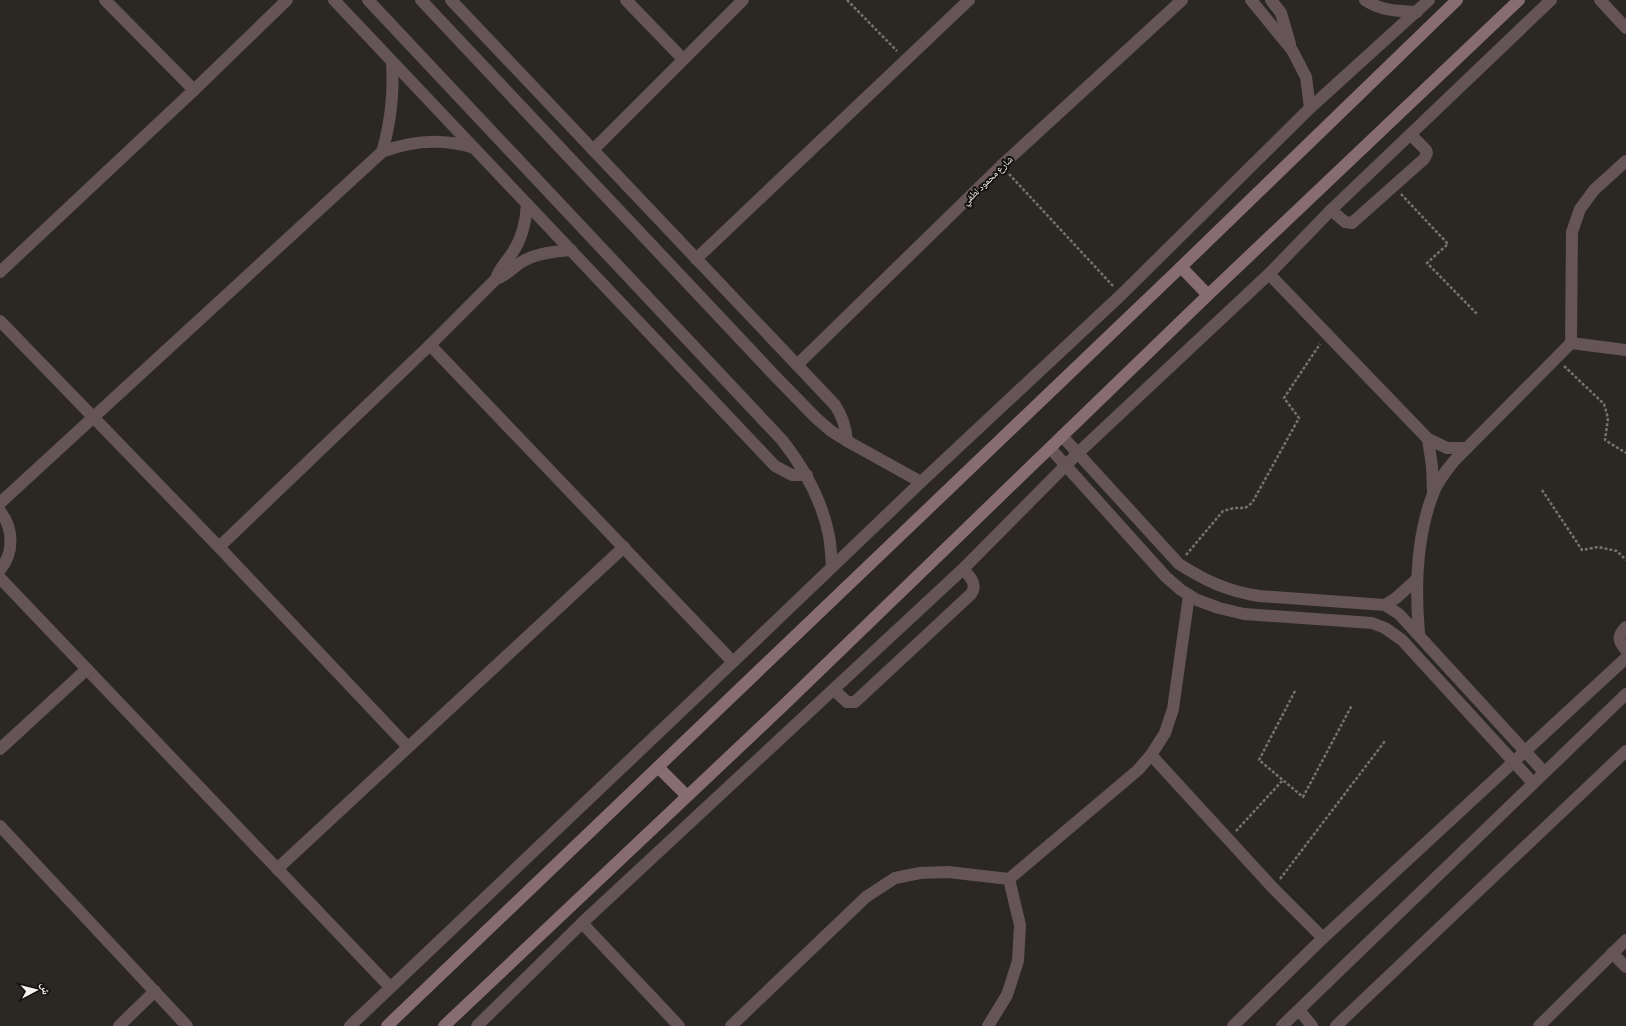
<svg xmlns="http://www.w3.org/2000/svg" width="1626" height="1026" font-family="'Crimson Pro','Noto Naskh Arabic',serif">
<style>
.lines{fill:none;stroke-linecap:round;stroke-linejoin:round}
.path{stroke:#76726e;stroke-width:2.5;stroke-dasharray:3 2;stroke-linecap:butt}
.street{stroke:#655458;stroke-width:12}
.secondary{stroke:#876d73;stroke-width:12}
.labels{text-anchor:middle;stroke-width:4;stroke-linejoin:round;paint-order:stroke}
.street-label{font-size:10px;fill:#f5f2ef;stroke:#12100e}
</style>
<rect width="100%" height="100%" fill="#2b2722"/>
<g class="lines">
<g class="path">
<polyline points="847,0 897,51"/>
<polyline points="1009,174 1113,286"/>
<polyline points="1401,194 1448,244 1427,263 1477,314"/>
<polyline points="1564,366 1604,404 1608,418 1605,440 1626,453"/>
<polyline points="1542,490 1582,550 1598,547 1617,551 1626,560"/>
<polyline points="1186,555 1223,511 1234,508 1245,508 1252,503 1299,418 1284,398 1320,344"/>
<polyline points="1295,691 1259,760 1303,797 1352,705"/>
<polyline points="1236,831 1283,780"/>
<polyline points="1280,879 1385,741"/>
</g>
<g class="street">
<polyline points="105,0 194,90"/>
<polyline points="334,0 775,466 792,475 807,475"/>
<path d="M368 0 782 440C804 468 822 500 829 536 831 546 831 557 832 567"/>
<polyline points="421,0 776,377 816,418 831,431 847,441 921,482"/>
<path d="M451 0 835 405C843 417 846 427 847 441"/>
<polyline points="626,0 683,59"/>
<polyline points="1251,0 1292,50 1306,77 1310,108"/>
<polyline points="1271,0 1281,13 1290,44"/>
<path d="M1365 0C1381 11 1399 11 1417 12"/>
<polyline points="1600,0 1626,28"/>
<polyline points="593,150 743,0"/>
<path d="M382 152C391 122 394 93 392 62"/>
<polyline points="1331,210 1345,222 1352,223 1424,159 1427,153 1426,150 1411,135"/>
<polyline points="696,259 969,0"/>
<polyline points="0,272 194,90 287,0"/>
<polyline points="1269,274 1428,439 1447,448 1467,448"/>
<path d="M496 279C499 268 507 261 513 252 522 238 526 221 527 204"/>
<polyline points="0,321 219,547 408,747"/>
<polyline points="1571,343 1626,350"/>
<polyline points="430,345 733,662"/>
<polyline points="797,365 1001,166 1182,0"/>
<path d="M1062 436 1179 564C1206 581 1227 591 1259 596L1385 605 1399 614 1544 772"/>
<polyline points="1428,439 1432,466 1433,492"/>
<polyline points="1050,448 1166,577 1181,590 1197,600 1219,608 1244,614 1372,623 1385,628 1402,640 1533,783"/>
<path d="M0 503 382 152C413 140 442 138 474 148"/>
<path d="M0 511C14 529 14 553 0 570"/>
<path d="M219 547 430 345 496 279C506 276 511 269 520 263 535 253 553 252 571 250"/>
<polyline points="0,578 390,987"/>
<polyline points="1385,605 1396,598 1416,580"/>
<path d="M1626 627C1617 636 1618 641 1626 650"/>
<path d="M1419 633C1415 587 1416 538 1433 494 1437 482 1446 471 1454 461L1571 343 1572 232 1580 209 1594 190 1626 161"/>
<path d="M834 690 847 702H855L971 594C978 584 970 577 963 569"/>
<polyline points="0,749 87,669"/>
<polyline points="1151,755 1273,888 1323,938"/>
<polyline points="0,826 187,1026"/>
<polyline points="277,869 624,547"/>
<polyline points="582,923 679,1026"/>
<polyline points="1612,953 1626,967"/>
<polyline points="1299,1010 1312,1026"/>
<polyline points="119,1026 155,991"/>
<polyline points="350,1026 733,662 921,482 1121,295 1310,108 1429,0"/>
<polyline points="477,1026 582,923 963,569 1078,453 1269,274 1331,210 1551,0"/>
<polyline points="731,1026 866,897 895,878 920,873 948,872 1009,879 1138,770 1151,755 1165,733 1173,709 1189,595"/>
<polyline points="988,1026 1007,995 1018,961 1020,925 1009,879"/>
<polyline points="1233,1026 1323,938 1626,658"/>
<polyline points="1282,1026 1626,694"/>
<polyline points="1336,1026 1626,751"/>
<polyline points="1539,1026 1626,940"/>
</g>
<g class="secondary">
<polyline points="1181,267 1208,295"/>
<polyline points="658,767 687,796"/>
<polyline points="387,1026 1181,267 1457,0"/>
<polyline points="444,1026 786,703 1208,295 1519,0"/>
</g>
</g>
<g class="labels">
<g class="street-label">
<text transform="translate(987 180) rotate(-44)" y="4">شارع محمود لطفي</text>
</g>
</g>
<g transform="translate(36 990) rotate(83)" stroke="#12100e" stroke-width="3" paint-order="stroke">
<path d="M0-3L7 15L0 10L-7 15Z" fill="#f5f2ef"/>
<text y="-6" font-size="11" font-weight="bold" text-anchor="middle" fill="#f5f2ef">ش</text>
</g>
</svg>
